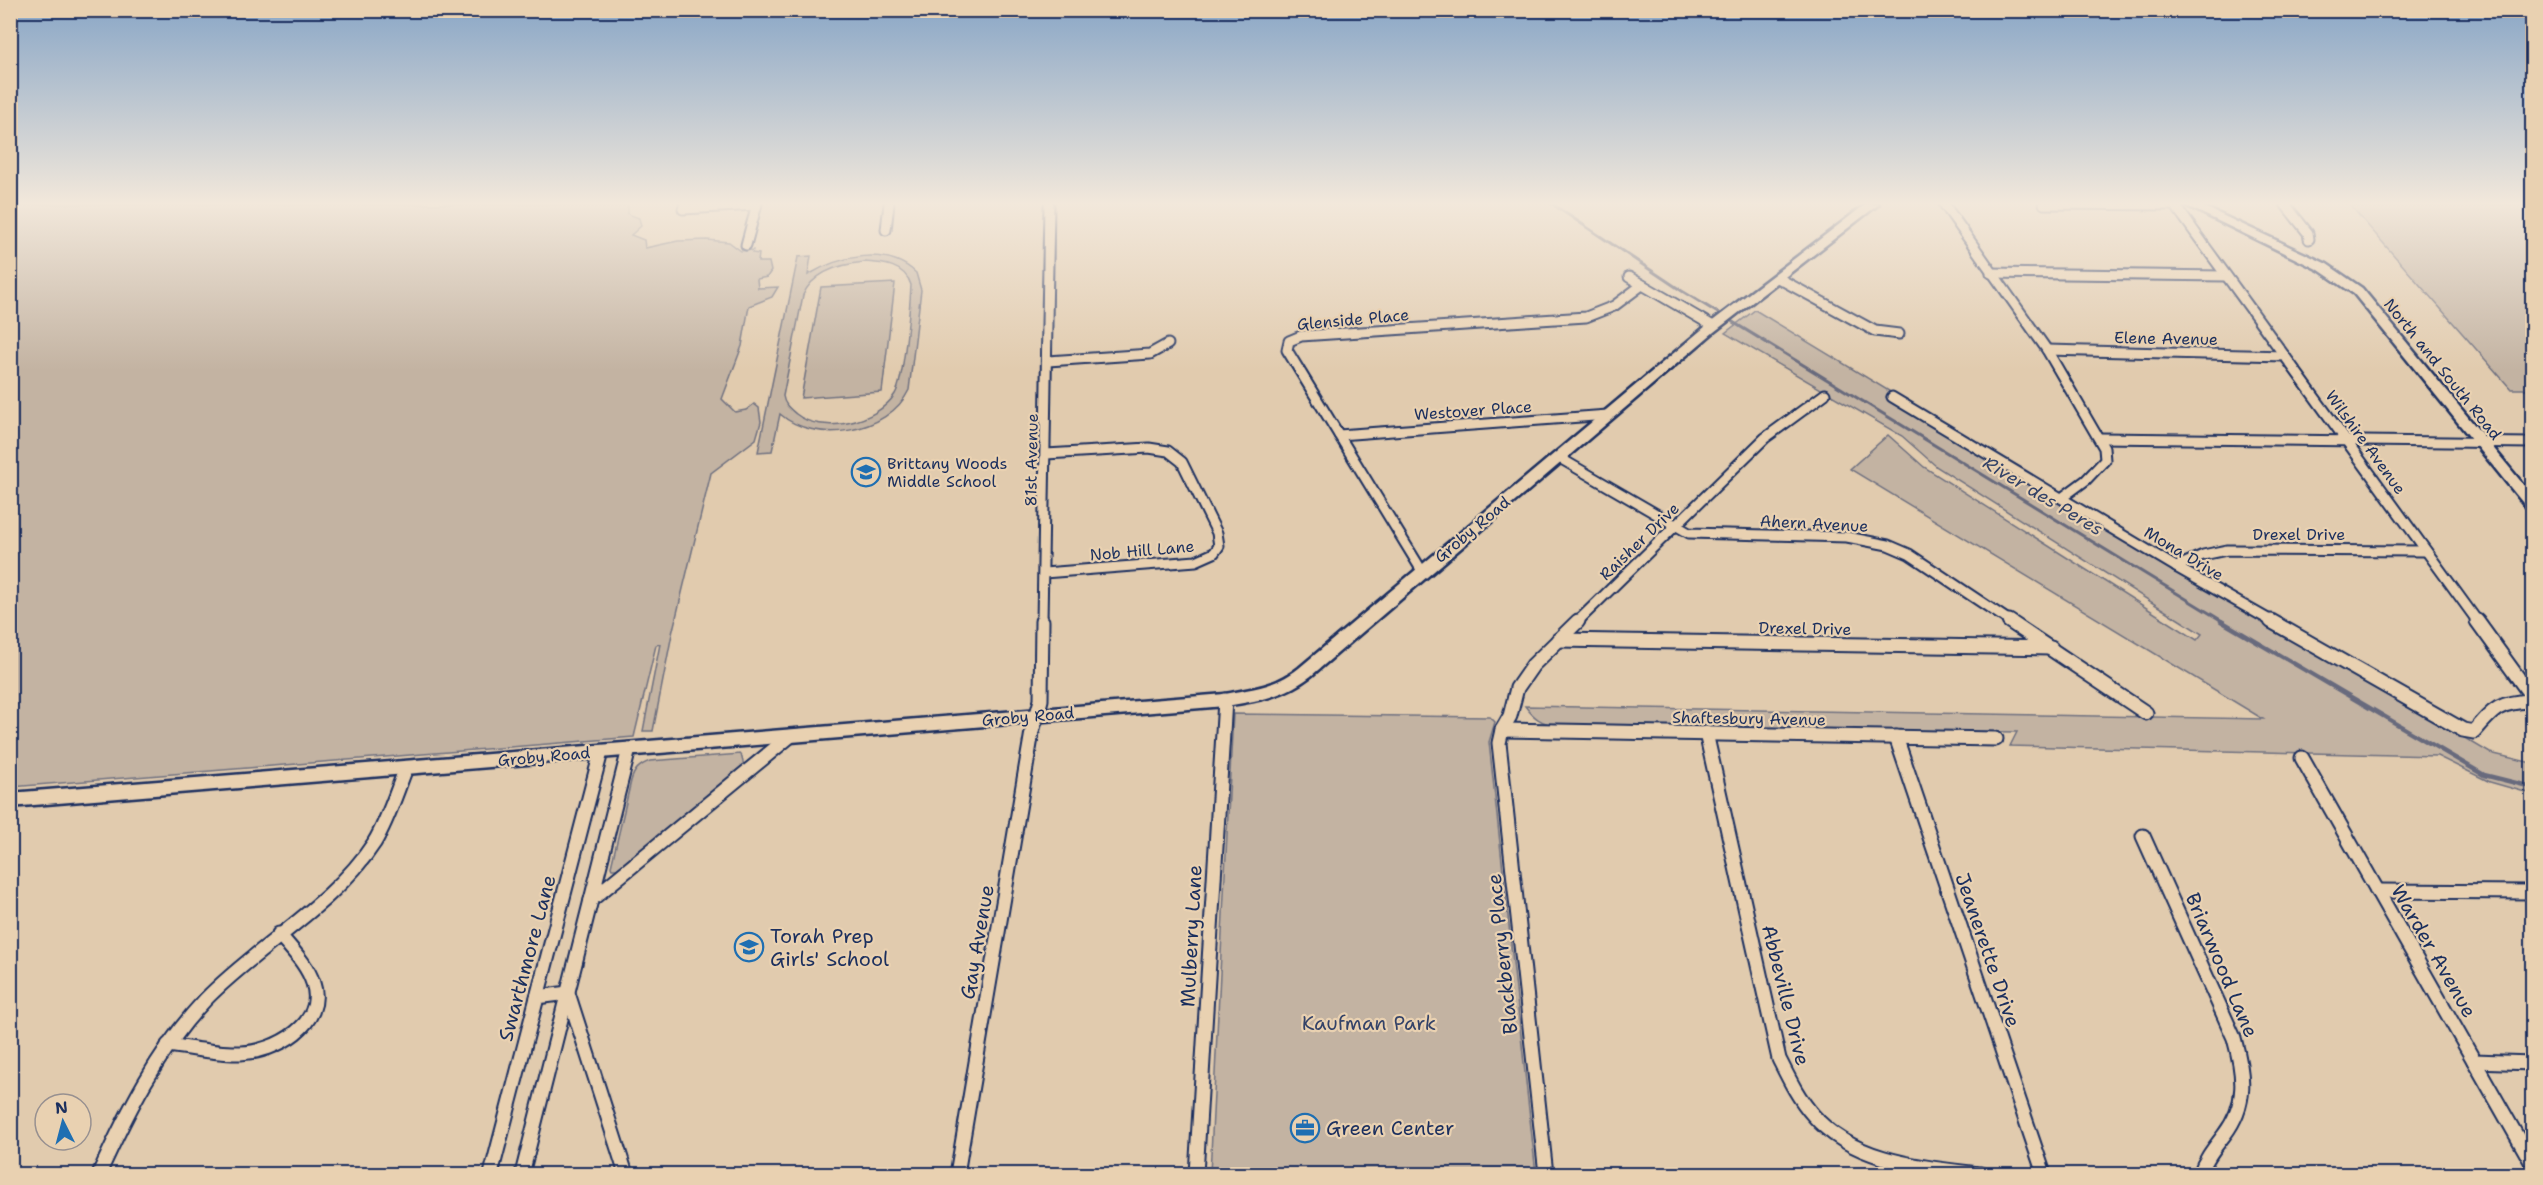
<svg xmlns="http://www.w3.org/2000/svg" width="2543" height="1185" font-family="'Shantell Sans',sans-serif">
<style>
.green{fill:#c3b3a2;stroke:#6f7180;stroke-width:1.5;fill-rule:evenodd}
.lines{fill:none;stroke-linecap:round;stroke-linejoin:round}
.stream-far1{stroke:#676a7d;stroke-width:3}
.stream{stroke:#676a7d;stroke-width:4.5}
.street-far1-casing{stroke:#1b2f5e;stroke-width:13}
.street-casing{stroke:#1b2f5e;stroke-width:17}
.secondary-casing{stroke:#1b2f5e;stroke-width:5}
.street-far1{stroke:#e9d1b1;stroke-width:9}
.street{stroke:#e9d1b1;stroke-width:13}
.secondary{fill:#e9d1b1;fill-rule:evenodd}
.labels{text-anchor:middle;stroke-width:4.5;stroke-linejoin:round;paint-order:stroke}
.street-label{font-size:16px;fill:#1b2f5e;stroke:#e9d1b1}
.poi-label{font-size:16px;fill:#1b2f5e;stroke:#e9d1b1;text-anchor:start}
.water-label{font-size:18px;font-style:italic;fill:#344368;stroke:#e9d1b1}
.near-poi-label{font-size:20px;fill:#1b2f5e;stroke:#e9d1b1;text-anchor:start}
.near-street-label{font-size:20px;fill:#1b2f5e;stroke:#e9d1b1}
.near-park-label{font-size:20px;fill:#344368;stroke:#e9d1b1}
</style>
<rect width="100%" height="100%" fill="#e1cbae"/>
<filter id="ink" filterUnits="userSpaceOnUse"><feTurbulence type="fractalNoise" baseFrequency=".0167" numOctaves="2"/><feDisplacementMap in="SourceGraphic" scale="12" xChannelSelector="R" yChannelSelector="G"/><feConvolveMatrix kernelMatrix="1 2 1 2 8 2 1 2 1" color-interpolation-filters="sRGB"/></filter>
<g filter="url(#ink)">
<g class="green">
<polygon points="11,204 628,204 628,214 639,218 641,226 631,235 644,240 645,248 678,241 707,240 729,242 741,251 753,250 752,253 759,254 758,262 769,262 771,271 767,277 757,279 758,288 778,287 772,297 749,306 742,346 722,399 735,412 746,410 754,404 759,408 761,422 756,439 711,473 672,634 653,731 643,731 660,644 656,645 634,737 11,787"/>
<polygon points="2349,204 2532,204 2532,389 2511,389"/>
<path d="M811 256 808 275C839 256 887 245 916 273L921 290 909 390C888 434 815 445 780 414L772 451 758 452 798 257ZM865 262C883 263 905 265 911 285 910 305 904 380 895 394 877 423 822 435 796 414 789 408 784 404 783 396L803 295C814 271 841 264 865 262Z"/>
<polygon points="895,283 882,392 801,398 821,287"/>
<path d="M1755 310 1889 391 1886 397 2490 753 2532 763V794L2490 782 2437 756 2010 746 2017 732 1557 726C1541 723 1534 718 1525 706L2263 719 1850 469 1888 435 1924 467 2197 640 2202 634 1937 467 1902 436 1725 333Z"/>
<polygon points="1233,714 1490,717 1495,722 1489,742 1536,1174 1210,1174"/>
<path d="M741 754 744 766 740 772 617 869H612L611 867 631 781C634 770 639 765 650 761Z"/>
</g>
<g class="lines">
<polyline class="stream-far1" points="1552,204 1682,291 2224,622"/>
<polyline class="stream" points="2221,621 2484,775 2532,787"/>
<g class="street-far1-casing">
<g id="street-far1">
<polyline points="685,204 683,209 756,205"/>
<polyline points="1944,204 2047,350 2104,448 2105,460 2086,480 2063,497"/>
<polyline points="2044,204 2175,205 2478,622"/>
<polyline points="2285,204 2308,233 2309,239"/>
<polyline points="886,230 889,204"/>
<polyline points="746,245 757,204"/>
<polyline points="1991,273 2226,276"/>
<polyline points="1629,277 1713,326"/>
<polyline points="1778,278 1875,331 1899,334"/>
<polyline points="2047,350 2285,356"/>
<polyline points="1048,361 1150,354 1168,344"/>
<polyline points="1892,397 2176,567 2273,622"/>
<polyline points="1339,435 1608,415"/>
<polyline points="2100,438 2532,443"/>
<polyline points="1558,457 1689,533 1847,537 1888,545 1909,554 2011,622"/>
<polyline points="2176,567 2203,555 2227,550 2426,551"/>
<polyline points="1422,571 1287,350 1289,341 1301,336 1586,317 1614,306 1642,285"/>
<polyline points="1044,573 1196,561 1214,553 1219,546 1217,533 1182,462 1168,451 1149,448 1046,454"/>
<polyline points="1042,622 1049,204"/>
<polyline points="1577,622 1765,438 1825,394"/>
</g>
</g>
<g class="street-casing">
<g id="street">
<polyline points="2009,621 2146,713"/>
<path d="M2271 621 2463 730 2474 732C2494 708 2500 702 2532 701"/>
<polyline points="2477,621 2532,697"/>
<polyline points="1558,640 2051,648"/>
<polyline points="1502,730 1996,739"/>
<path d="M1706 733 1779 1059C1789 1079 1798 1098 1813 1115 1853 1162 1922 1167 1980 1174"/>
<polyline points="1896,737 2044,1174"/>
<polyline points="2302,758 2532,1163"/>
<path d="M2143 836 2234 1038C2244 1074 2248 1104 2224 1135 2215 1147 2205 1159 2200 1174"/>
<polyline points="2377,891 2532,892"/>
<polyline points="591,900 789,737"/>
<polyline points="537,997 568,993 626,1174"/>
<path d="M168 1045C192 1048 217 1054 241 1053 275 1052 327 1024 313 983 307 964 291 949 279 934"/>
<polyline points="2474,1061 2532,1063"/>
<path d="M99 1174C127 1112 158 1050 205 1000 257 946 334 905 374 843 388 820 396 793 406 768"/>
<polyline points="491,1174 601,752"/>
<polyline points="522,1174 629,749"/>
<polyline points="957,1174 1032,732 1041,700 1042,621"/>
<polyline points="1196,1174 1225,700"/>
<polyline points="1546,1174 1499,743 1502,730 1510,716 1517,688 1533,665 1578,621"/>
</g>
</g>
<g class="secondary-casing">
<g id="secondary">
<path d="M1866 204H1879L1714 332 1311 676C1284 697 1257 701 1225 706L10 807V793L1225 694C1255 688 1275 687 1299 668L1706 326Z"/>
<polygon points="2183,204 2198,204 2327,264 2362,288 2532,495 2532,509 2527,508 2354,294 2319,270"/>
</g>
</g>
<use href="#street-far1" class="street-far1"/>
<use href="#street" class="street"/>
<use href="#secondary" class="secondary"/>
</g>
</g>
<linearGradient id="sky" x2="0" y2="1"><stop stop-color="#89a6c6"/><stop offset="0.55" stop-color="#f2e8db"/><stop offset="1" stop-color="#f2e8db" stop-opacity="0"/></linearGradient>
<rect width="2543" height="370" fill="url(#sky)"/>
<defs>
<g id="school-ring" transform="scale(1.5)"><circle r="9.5" fill="#e9d1b1" stroke="#1f6fb2" stroke-width="1.5"/><path d="M0-5L7-2L0 1L-7-2ZM-4 1L0 2.5L4 1V4Q0 6-4 4Z" fill="#1f6fb2"/></g>
<g id="office-ring" transform="scale(1.5)"><circle r="9.5" fill="#e9d1b1" stroke="#1f6fb2" stroke-width="1.5"/><path d="M-6-3h4V-5.5h4V-3h4V5H-6ZM-1-4.5V-3h2v-1.5ZM-6 0V1H6V0Z" fill="#1f6fb2"/></g>
</defs>
<g fill-rule="evenodd">
<use href="#school-ring" x="866" y="472"/>
<use href="#school-ring" x="749" y="947"/>
<use href="#office-ring" x="1305" y="1128"/>
</g>
<g class="labels">
<g class="street-label">
<text transform="translate(1353 319) rotate(-5)" y="6">Glenside Place</text>
<text transform="translate(2166 338) rotate(1)" y="6">Elene Avenue</text>
<text transform="translate(2443 369) rotate(51)" y="6">North and South Road</text>
<text transform="translate(1473 410) rotate(-4)" y="6">Westover Place</text>
<text transform="translate(2366 442) rotate(54)" y="6">Wilshire Avenue</text>
<text transform="translate(1031 460) rotate(-89)" y="6">81st Avenue</text>
<text transform="translate(1814 523) rotate(3)" y="6">Ahern Avenue</text>
<text transform="translate(1472 529) rotate(-40)" y="6">Groby Road</text>
<text x="2299" y="540">Drexel Drive</text>
<text transform="translate(1639 541) rotate(-44)" y="6">Raisher Drive</text>
<text transform="translate(1142 550) rotate(-5)" y="6">Nob Hill Lane</text>
<text transform="translate(2184 553) rotate(31)" y="6">Mona Drive</text>
<text transform="translate(1805 628) rotate(1)" y="6">Drexel Drive</text>
<text transform="translate(1028 716) rotate(-5)" y="6">Groby Road</text>
<text transform="translate(1749 718) rotate(1)" y="6">Shaftesbury Avenue</text>
<text transform="translate(544 756) rotate(-5)" y="6">Groby Road</text>
</g>
<g class="poi-label">
<text x="887" y="469">Brittany Woods<tspan x="887" dy="18">Middle School</tspan></text>
</g>
<g class="water-label">
<text transform="translate(2043 496) rotate(31)" y="6">River des Peres</text>
</g>
<g class="near-poi-label">
<text x="770" y="943">Torah Prep<tspan x="770" dy="23">Girls' School</tspan></text>
<text x="1326" y="1135">Green Center</text>
</g>
<g class="near-street-label">
<text transform="translate(1191 936) rotate(-87)" y="7">Mulberry Lane</text>
<text transform="translate(977 942) rotate(-80)" y="7">Gay Avenue</text>
<text transform="translate(1988 950) rotate(71)" y="7">Jeanerette Drive</text>
<text transform="translate(2434 951) rotate(60)" y="7">Warder Avenue</text>
<text transform="translate(1502 954) rotate(-96)" y="7">Blackberry Place</text>
<text transform="translate(527 958) rotate(-75)" y="7">Swarthmore Lane</text>
<text transform="translate(2222 965) rotate(67)" y="7">Briarwood Lane</text>
<text transform="translate(1786 995) rotate(76)" y="7">Abbeville Drive</text>
</g>
<g class="near-park-label">
<text x="1369" y="1030">Kaufman Park</text>
</g>
</g>
<rect width="2543" height="1185" fill="none" stroke="#e9d1b1" stroke-width="36"/>
<rect x="18" y="18" width="2507" height="1149" fill="none" stroke="#1b2f5e" stroke-width="2" filter="url(#ink)"/>
<g transform="translate(63 1122) rotate(354)"><circle r="28" fill="#e9d1b1" stroke="#979090" stroke-width="1.5"/>
<path d="M0-4.5L10 22L0 15L-10 22Z" fill="#1f6fb2"/>
<text y="-9" font-size="16" font-weight="bold" text-anchor="middle" fill="#1b2f5e">N</text>
</g>
</svg>
